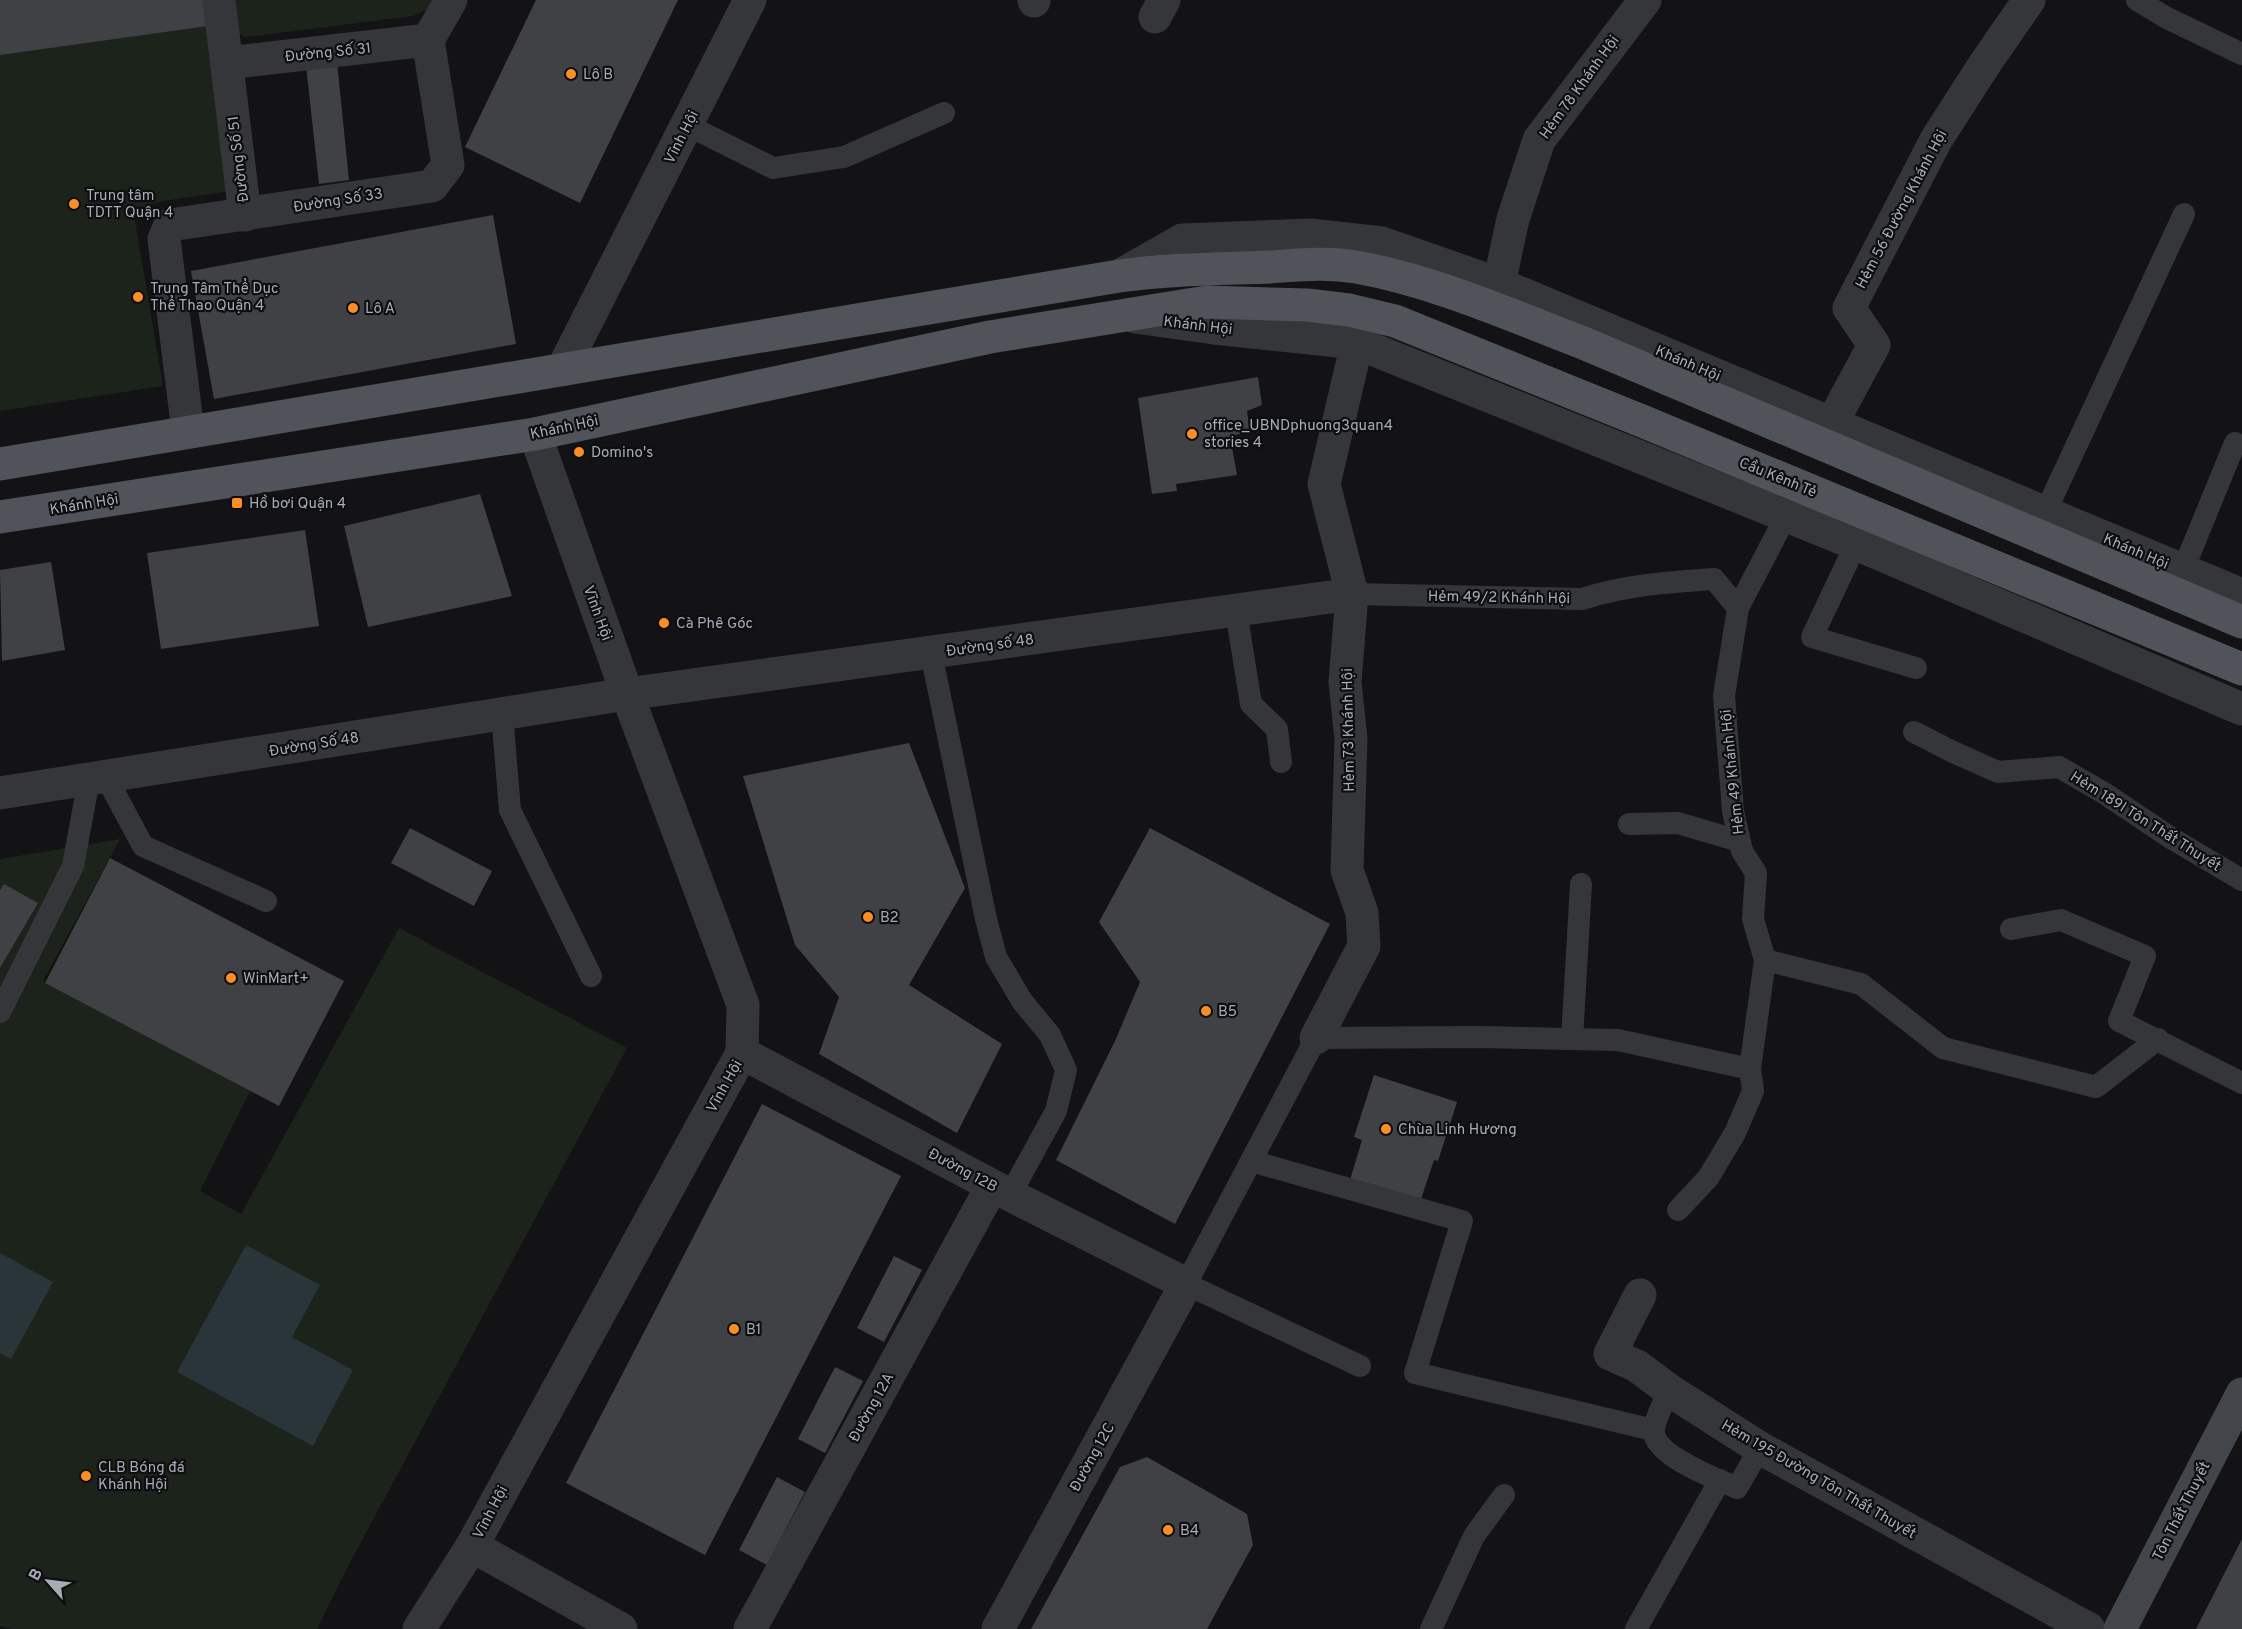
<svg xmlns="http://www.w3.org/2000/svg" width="2242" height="1629" font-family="Overpass,sans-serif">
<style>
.green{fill:#1b231b}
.water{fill:#293539}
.building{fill:#3f4145}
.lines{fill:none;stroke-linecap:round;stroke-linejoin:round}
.service{stroke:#34363a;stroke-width:22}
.minor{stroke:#34363a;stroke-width:33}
.tertiary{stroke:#34363a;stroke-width:33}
.secondary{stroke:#42454a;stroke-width:33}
.primary{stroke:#505359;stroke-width:33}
.poi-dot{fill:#fb8f25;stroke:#0e0e10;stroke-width:2}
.labels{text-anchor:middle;stroke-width:4.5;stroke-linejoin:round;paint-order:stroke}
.street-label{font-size:15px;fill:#a4acb6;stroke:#0e0e10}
.poi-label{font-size:15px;fill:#a4acb6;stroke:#0e0e10;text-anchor:start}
</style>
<rect width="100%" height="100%" fill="#131315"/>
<g class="green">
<polygon points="0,0 210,0 231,191 164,201 133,209 163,386 0,411"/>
<polygon points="231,0 434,0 428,9 413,16 245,37 235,31"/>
<polygon points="120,839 43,981 250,1091 200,1191 241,1214 399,928 627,1048 345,1572 317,1629 12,1629 0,1626 0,859"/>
</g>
<g class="water">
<polygon points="246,1245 320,1285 292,1337 353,1370 313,1446 177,1372"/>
<polygon points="0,1253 53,1282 11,1359 0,1353"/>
</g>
<g class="building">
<polygon points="0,0 204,0 208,26 0,55"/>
<polygon points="536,0 678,0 580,203 465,147"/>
<polygon points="337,62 349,180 319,184 306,65"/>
<polygon points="493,215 516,344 214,399 191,271"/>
<polygon points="1258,377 1262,405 1247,411 1250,432 1230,436 1237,475 1176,484 1177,491 1152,494 1138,398"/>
<polygon points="480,494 512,596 368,627 344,526"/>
<polygon points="305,530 319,626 161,649 147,553"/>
<polygon points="51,562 65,650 2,661 0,570"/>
<polygon points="909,743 965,888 909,985 1002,1044 957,1133 819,1054 839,997 795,945 743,776"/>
<polygon points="410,828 492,871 474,906 391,863"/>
<polygon points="1150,828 1330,924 1175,1224 1056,1160 1115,1041 1140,982 1099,922"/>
<polygon points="110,858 344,981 279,1106 45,983"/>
<polygon points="4,884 38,903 0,968 0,890"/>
<polygon points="1374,1075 1457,1102 1438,1161 1434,1160 1420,1202 1350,1180 1362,1140 1354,1137"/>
<polygon points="762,1104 901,1176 705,1555 566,1483"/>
<polygon points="894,1256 922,1270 884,1342 857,1328"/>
<polygon points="835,1367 863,1381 825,1453 798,1439"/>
<polygon points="1147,1457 1247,1514 1253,1545 1207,1629 1031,1629 1120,1467"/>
<polygon points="777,1477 805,1492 767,1565 739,1550"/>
<polygon points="2242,1539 2242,1629 2196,1629"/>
</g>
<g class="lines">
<g class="service">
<polyline points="2137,0 2167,18 2242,54"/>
<polyline points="687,125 773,168 844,157 944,113"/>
<polyline points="2045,513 2184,214"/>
<polyline points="1856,544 1812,637 1916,668"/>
<polyline points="2183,570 2235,443"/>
<path d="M1352 594 1582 599C1625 585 1669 582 1714 579L1738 608"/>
<polyline points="1236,611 1251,704 1277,729 1281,762"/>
<polyline points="931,653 986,919 996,957 1022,1001 1050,1035 1066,1070 1056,1111 1010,1195"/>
<polyline points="502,714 510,810 591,976"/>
<polyline points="1914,732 1951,751 1998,772 2059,767 2104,793 2171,838 2242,880"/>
<polyline points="106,777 143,846 266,901"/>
<polyline points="1629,824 1678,823 1739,841"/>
<polyline points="2011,929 2061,920 2145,956 2119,1021 2242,1083"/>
<polyline points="1765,960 1861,984 1943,1048 2096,1087 2158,1039"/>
<polyline points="0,1012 73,866 89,779"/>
<polyline points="1572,1039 1581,884"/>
<polyline points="1251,1161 1462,1221 1415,1373 1653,1430"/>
<polyline points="1678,1210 1708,1178 1735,1133 1753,1091 1750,1069 1765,960 1753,919 1756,873 1742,851 1733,811 1724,696 1738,608 1786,516"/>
<polyline points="1360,1366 1186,1284 1316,1038 1477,1037 1618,1040 1750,1069"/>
<path d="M1669 1390C1665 1400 1655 1419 1654 1429 1651 1455 1717 1479 1737 1488L1760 1448"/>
<polyline points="1431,1629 1474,1536 1504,1495"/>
<polyline points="1636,1629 1720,1480"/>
</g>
<g class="minor">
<polyline points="219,0 245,215"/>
<polyline points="1034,1 1034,0"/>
<polyline points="1155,17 1164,0"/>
<polyline points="227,63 428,40"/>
<polyline points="1499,284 1513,219 1539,140 1645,0"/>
<polyline points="1832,423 1874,345 1849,308 1936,140 1984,65 2029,0"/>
<polyline points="188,431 164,239 170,225 432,186 448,165 428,40 451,0"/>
<polyline points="627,694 1352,594"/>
<polyline points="1316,1038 1364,946 1362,913 1347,870 1351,739 1345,682 1352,594 1324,484 1357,343"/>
<polyline points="742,1053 1010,1195 1186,1284 998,1629"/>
<polyline points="1640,1295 1610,1354 1637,1366 1669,1390 1760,1448 2089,1629"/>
<polyline points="419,1629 472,1546"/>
<polyline points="750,1629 992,1186"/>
</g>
<g class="tertiary">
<polyline points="1119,276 1182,240 1310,235 1382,243 1499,284 2242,595"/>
<polyline points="1135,317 1214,328 1357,343 1856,544 2242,709"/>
<polyline points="562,370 750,0"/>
<polyline points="535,434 627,694 743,1005 742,1053 472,1546 621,1629"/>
<polyline points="0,793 627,694"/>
</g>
<polyline class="secondary" points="2120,1629 2242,1394"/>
<g class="primary">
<path d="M0 464 1119 276C1170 269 1219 269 1270 267 1300 265 1326 262 1356 267 1434 281 1508 314 1581 342L2242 622"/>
<polyline points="0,517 535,434 990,337 1207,302 1307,305 1349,310 1395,321 1642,421 2242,669"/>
</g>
</g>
<g class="poi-dot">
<circle cx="571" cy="74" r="6"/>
<circle cx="74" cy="204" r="6"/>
<circle cx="138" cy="297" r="6"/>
<circle cx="353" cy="308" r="6"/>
<circle cx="1192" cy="434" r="6"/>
<circle cx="579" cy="452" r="6"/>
<rect x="231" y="497" width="12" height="12" rx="3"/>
<circle cx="664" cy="623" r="6"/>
<circle cx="868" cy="917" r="6"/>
<circle cx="231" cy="978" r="6"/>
<circle cx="1206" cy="1011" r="6"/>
<circle cx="1386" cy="1129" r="6"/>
<circle cx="734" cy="1329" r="6"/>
<circle cx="86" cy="1476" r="6"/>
<circle cx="1168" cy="1530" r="6"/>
</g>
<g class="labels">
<g class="street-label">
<text transform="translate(328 52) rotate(-6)" y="5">Đường Số 31</text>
<text transform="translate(1579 87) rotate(-54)" y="5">Hẻm 78 Khánh Hội</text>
<text transform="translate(681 137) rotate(-63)" y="5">Vĩnh Hội</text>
<text transform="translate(238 159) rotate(-97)" y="5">Đường Số 51</text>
<text transform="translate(338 200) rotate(-9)" y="5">Đường Số 33</text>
<text transform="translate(1901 209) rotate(-62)" y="5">Hẻm 56 Đường Khánh Hội</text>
<text transform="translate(1198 325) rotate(7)" y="5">Khánh Hội</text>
<text transform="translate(1688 363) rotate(23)" y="5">Khánh Hội</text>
<text transform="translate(564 427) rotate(-12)" y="5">Khánh Hội</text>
<text transform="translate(1778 477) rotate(22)" y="5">Cầu Kênh Tẻ</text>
<text transform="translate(84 504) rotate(-9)" y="5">Khánh Hội</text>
<text transform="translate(2136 551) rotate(23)" y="5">Khánh Hội</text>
<text transform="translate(1499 597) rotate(1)" y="5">Hẻm 49/2 Khánh Hội</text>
<text transform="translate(598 613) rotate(70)" y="5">Vĩnh Hội</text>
<text transform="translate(990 645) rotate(-8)" y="5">Đường số 48</text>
<text transform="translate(1348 730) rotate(-91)" y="5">Hẻm 73 Khánh Hội</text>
<text transform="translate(314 744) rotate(-9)" y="5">Đường Số 48</text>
<text transform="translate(1732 772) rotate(-96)" y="5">Hẻm 49 Khánh Hội</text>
<text transform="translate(2146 821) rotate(32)" y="5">Hẻm 189I Tôn Thất Thuyết</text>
<text transform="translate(724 1086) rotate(-61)" y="5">Vĩnh Hội</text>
<text transform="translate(963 1170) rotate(28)" y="5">Đường 12B</text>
<text transform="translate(871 1407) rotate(-61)" y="5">Đường 12A</text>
<text transform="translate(1092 1457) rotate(-61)" y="5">Đường 12C</text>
<text transform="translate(1819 1479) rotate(30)" y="5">Hẻm 195 Đường Tôn Thất Thuyết</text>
<text transform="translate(2181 1511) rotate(-63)" y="5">Tôn Thất Thuyết</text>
<text transform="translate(490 1512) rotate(-62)" y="5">Vĩnh Hội</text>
</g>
<g class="poi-label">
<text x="583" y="79">Lô B</text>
<text x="86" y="200">Trung tâm<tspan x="86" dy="17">TDTT Quận 4</tspan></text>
<text x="150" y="293">Trung Tâm Thể Dục<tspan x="150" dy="17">Thể Thao Quận 4</tspan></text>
<text x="365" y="313">Lô A</text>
<text x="1204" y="430">office_UBNDphuong3quan4<tspan x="1204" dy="17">stories 4</tspan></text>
<text x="591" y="457">Domino's</text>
<text x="249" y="508">Hồ bơi Quận 4</text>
<text x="676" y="628">Cà Phê Góc</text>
<text x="880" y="922">B2</text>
<text x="243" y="983">WinMart+</text>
<text x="1218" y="1016">B5</text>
<text x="1398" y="1134">Chùa Linh Hương</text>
<text x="746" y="1334">B1</text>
<text x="98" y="1472">CLB Bóng đá<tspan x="98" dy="17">Khánh Hội</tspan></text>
<text x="1180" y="1535">B4</text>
</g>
</g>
<g transform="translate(48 1581) rotate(298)" stroke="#0e0e10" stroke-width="4.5" paint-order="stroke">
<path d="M0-4.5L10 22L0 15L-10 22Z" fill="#a4acb6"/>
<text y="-9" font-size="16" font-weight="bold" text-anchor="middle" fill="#a4acb6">B</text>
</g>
</svg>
